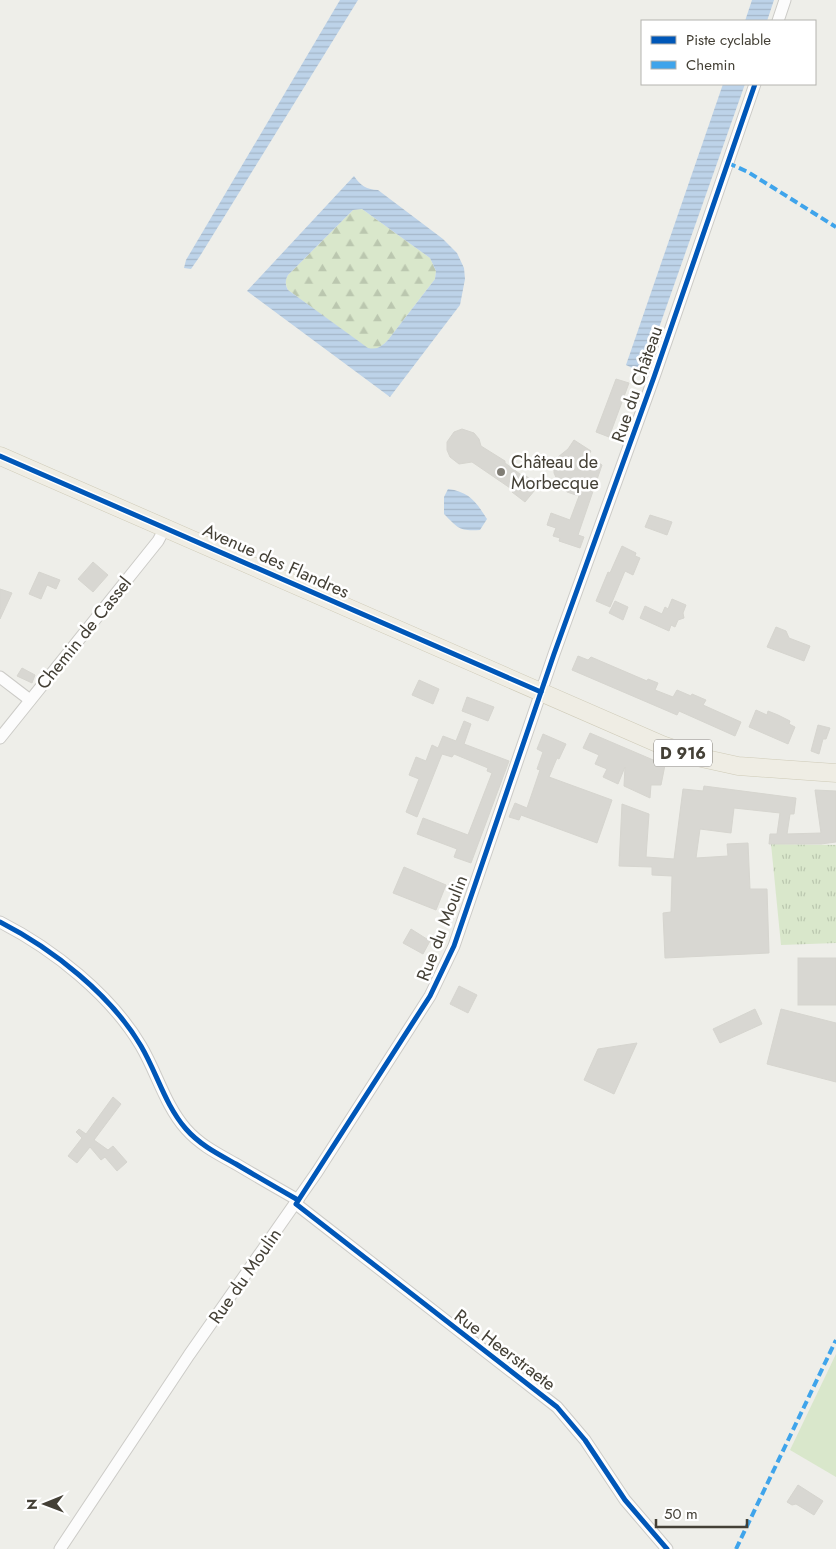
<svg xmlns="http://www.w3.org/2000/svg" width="836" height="1549" font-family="Jost,sans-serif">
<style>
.grass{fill:url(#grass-tufts)}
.forest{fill:url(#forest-firs)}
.green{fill:#d9e7cb}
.water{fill:url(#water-rules);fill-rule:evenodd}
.building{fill:#d8d7d2;stroke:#d6d5cf}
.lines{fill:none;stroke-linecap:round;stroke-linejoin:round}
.minor-casing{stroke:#cccbc7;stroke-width:13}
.primary-casing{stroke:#cfcbb8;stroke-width:19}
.minor{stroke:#fcfcfc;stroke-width:11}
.primary{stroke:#efede4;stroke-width:18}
.quiet{stroke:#3fa4eb;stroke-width:4;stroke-dasharray:8 4;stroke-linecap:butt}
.cycleway-casing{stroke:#fff;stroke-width:8}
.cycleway{stroke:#0057b8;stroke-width:5}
.poi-dot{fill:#807d75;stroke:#fff;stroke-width:2}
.labels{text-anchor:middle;stroke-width:5;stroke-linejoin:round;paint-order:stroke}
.shield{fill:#fff;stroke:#7c7972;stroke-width:1}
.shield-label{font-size:16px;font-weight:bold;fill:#444036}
.street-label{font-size:18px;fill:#444036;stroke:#fff}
.poi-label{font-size:18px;fill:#444036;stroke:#fff;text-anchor:start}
</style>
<defs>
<pattern id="grass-tufts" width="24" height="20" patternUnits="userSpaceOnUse" patternTransform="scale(1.25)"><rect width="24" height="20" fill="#d9e7cb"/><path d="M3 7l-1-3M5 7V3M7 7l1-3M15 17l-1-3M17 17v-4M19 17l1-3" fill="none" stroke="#bbc7af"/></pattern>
<pattern id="forest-firs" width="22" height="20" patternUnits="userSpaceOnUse" patternTransform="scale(1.25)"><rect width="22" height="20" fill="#d9e7cb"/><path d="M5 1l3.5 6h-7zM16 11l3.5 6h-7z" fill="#bbc7af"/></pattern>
<pattern id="water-rules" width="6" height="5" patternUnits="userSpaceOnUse" patternTransform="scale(1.25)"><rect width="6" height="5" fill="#bdd3e9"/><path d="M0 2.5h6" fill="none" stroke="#a4b6c8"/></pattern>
</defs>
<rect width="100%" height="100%" fill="#eeeee9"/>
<polygon class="grass" points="771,844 836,845 836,943 781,945"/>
<path class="forest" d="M362 209 430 258 436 271 435 279 388 340C382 346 378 350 368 349L288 290C285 284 285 280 288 275L353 210Z"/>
<polygon class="green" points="836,1354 836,1477 790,1450"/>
<g class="water">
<polygon points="340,0 358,0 200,256 191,269 184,268 186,260"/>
<polygon points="752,0 774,0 767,21 745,21"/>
<polygon points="723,84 745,84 643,373 626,365"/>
<path d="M354 176C360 185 367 190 378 190L443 239 457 253 464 268 465 279 460 305 390 397 247 291ZM362 209 430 258 436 271 435 279 388 340C382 346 378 350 368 348L288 290C285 285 285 280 288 275L353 210Z"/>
<path d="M448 489C470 492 476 502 487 519L480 530C459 531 459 529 444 514V497Z"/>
</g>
<g class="building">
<polygon points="616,379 629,383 609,437 596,432"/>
<polygon points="462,429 474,433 479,439 481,446 505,461 505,463 524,477 526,476 539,485 525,502 512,492 513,490 472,462 459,464 450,457 447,450 447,442 454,432"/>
<polygon points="574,440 591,451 588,456 602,465 578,535 584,537 580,548 559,541 560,538 553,536 556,528 547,525 551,513 570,520 579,496 567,492 560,486 554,473 554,465 558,457 568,449"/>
<polygon points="650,515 672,522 667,535 645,527"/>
<polygon points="622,546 636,553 635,556 640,558 633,575 625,571 610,607 596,601 608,572 610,573"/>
<polygon points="93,562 108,575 93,592 78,579"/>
<polygon points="39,572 60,580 56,589 47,585 41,599 29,594"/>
<polygon points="0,589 12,593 0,619"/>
<polygon points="672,599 686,605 683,613 684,618 678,620 675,627 671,625 669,631 640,618 645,606 662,614 665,607 668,609"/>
<polygon points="615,601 628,607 623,620 609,613"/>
<polygon points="776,627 786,631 789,638 810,646 804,661 767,647"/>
<polygon points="578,656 588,660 591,657 647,681 648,679 658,683 655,690 673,697 677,690 691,696 692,694 706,700 703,705 741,722 735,736 679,711 677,715 572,670"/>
<polygon points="22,668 35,675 32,683 17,676"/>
<polygon points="419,680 439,689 433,704 412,695"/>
<polygon points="467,697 494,707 488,721 462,711"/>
<polygon points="756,710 767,715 768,711 778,715 790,721 789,724 795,727 788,744 749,727"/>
<polygon points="464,721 471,724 464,744 509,761 471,863 454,857 457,849 417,834 423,818 468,835 492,773 487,771 488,768 454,754 452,757 442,754 417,817 406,812 419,779 409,775 416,757 426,761 432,745 438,748 443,736 456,741"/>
<polygon points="818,725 830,728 826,739 823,739 819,754 811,751"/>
<polygon points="590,733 665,765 661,785 651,785 650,798 624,786 625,767 618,784 603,777 607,769 595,764 599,755 583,748"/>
<polygon points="543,734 566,744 559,759 557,758 549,777 612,800 597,843 521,815 519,820 509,817 515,803 527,808 540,770 537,769 543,752 537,749"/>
<polygon points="704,786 796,798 794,814 790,814 787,834 821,833 815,790 836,791 836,842 821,844 769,844 770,834 777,834 780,813 734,808 731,833 700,829 696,858 728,856 727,844 748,843 750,889 767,889 769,953 665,958 663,913 671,912 672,876 652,875 652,867 619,866 622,804 649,814 646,857 674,859 683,789 703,791"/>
<polygon points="404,867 446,885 436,910 393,893"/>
<polygon points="411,929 430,941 423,954 403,943"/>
<rect x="798" y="958" width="38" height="47"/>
<polygon points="459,986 477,995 468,1013 450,1004"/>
<polygon points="755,1009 762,1024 720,1043 713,1029"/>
<polygon points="781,1009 836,1023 836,1082 767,1064"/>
<polygon points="637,1043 614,1094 584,1080 598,1049"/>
<polygon points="113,1097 121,1104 94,1140 108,1150 113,1146 127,1162 117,1171 105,1157 101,1160 90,1147 77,1163 68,1156 82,1138 76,1132 79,1129 86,1134"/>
<polygon points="798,1485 823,1501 814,1515 796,1504 792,1505 787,1502"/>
</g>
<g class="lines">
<g class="minor-casing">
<g id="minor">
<polyline points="778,21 785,0"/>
<polyline points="0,677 30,700"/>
<polyline points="0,738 158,541 165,528"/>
<path d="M0 922C53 949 111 995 141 1046 157 1073 165 1105 186 1129 200 1145 218 1154 236 1164 256 1176 277 1188 298 1200"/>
<polyline points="296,1204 557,1407 585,1440 625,1500 667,1549"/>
<polyline points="60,1549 189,1355 317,1172 430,996 454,946 554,654 654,377 755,84"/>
</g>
</g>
<g class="primary-casing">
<polyline id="primary" points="0,456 662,745 697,757 738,766 836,773"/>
</g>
<use href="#minor" class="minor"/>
<use href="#primary" class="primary"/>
<g class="quiet">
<polyline points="728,163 748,172 836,227"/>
<polyline points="736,1549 836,1340"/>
</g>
<g class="cycleway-casing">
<g id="cycleway">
<polyline points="0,456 541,692"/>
<path d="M0 922C53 949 111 995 141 1046 157 1073 165 1105 186 1129 200 1145 218 1154 236 1164 256 1176 277 1188 298 1200"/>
<polyline points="667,1549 625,1500 585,1440 557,1407 296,1204 430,996 454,946 554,654 654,377 755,84"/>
</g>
</g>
<use href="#cycleway" class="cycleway"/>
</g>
<circle class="poi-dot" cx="501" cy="472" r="5"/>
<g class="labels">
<rect class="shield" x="654" y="739.5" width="58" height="27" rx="4"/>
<g class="shield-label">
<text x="683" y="759">D 916</text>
</g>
<g class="street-label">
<text transform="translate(637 384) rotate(-71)" y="6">Rue du Château</text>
<text transform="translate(276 561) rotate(24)" y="6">Avenue des Flandres</text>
<text transform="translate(84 633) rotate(-51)" y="6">Chemin de Cassel</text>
<text transform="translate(442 928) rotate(-69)" y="6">Rue du Moulin</text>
<text transform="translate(245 1276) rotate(-55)" y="6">Rue du Moulin</text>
<text transform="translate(505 1350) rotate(37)" y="6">Rue Heerstraete</text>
</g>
<g class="poi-label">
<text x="511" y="468">Château de<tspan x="511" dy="21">Morbecque</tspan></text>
</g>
</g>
<rect x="641" y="20" width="175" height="65" fill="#ffffff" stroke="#b4b3af"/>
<rect x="651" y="36" width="25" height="8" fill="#0057b8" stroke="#b4b3af"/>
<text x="686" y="45" font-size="15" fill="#444036">Piste cyclable</text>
<rect x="651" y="61" width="25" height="8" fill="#3fa4eb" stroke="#b4b3af"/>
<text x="686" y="70" font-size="15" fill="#444036">Chemin</text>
<g transform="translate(45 1504) rotate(269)" stroke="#ffffff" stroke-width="4" paint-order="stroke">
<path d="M0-4L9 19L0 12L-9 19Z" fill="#444036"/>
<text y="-8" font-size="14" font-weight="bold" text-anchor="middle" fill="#444036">N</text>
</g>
<path d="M656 1519v8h91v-8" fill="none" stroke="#444036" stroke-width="2.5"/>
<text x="664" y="1519" font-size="15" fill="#444036" stroke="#ffffff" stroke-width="4" paint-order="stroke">50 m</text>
</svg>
